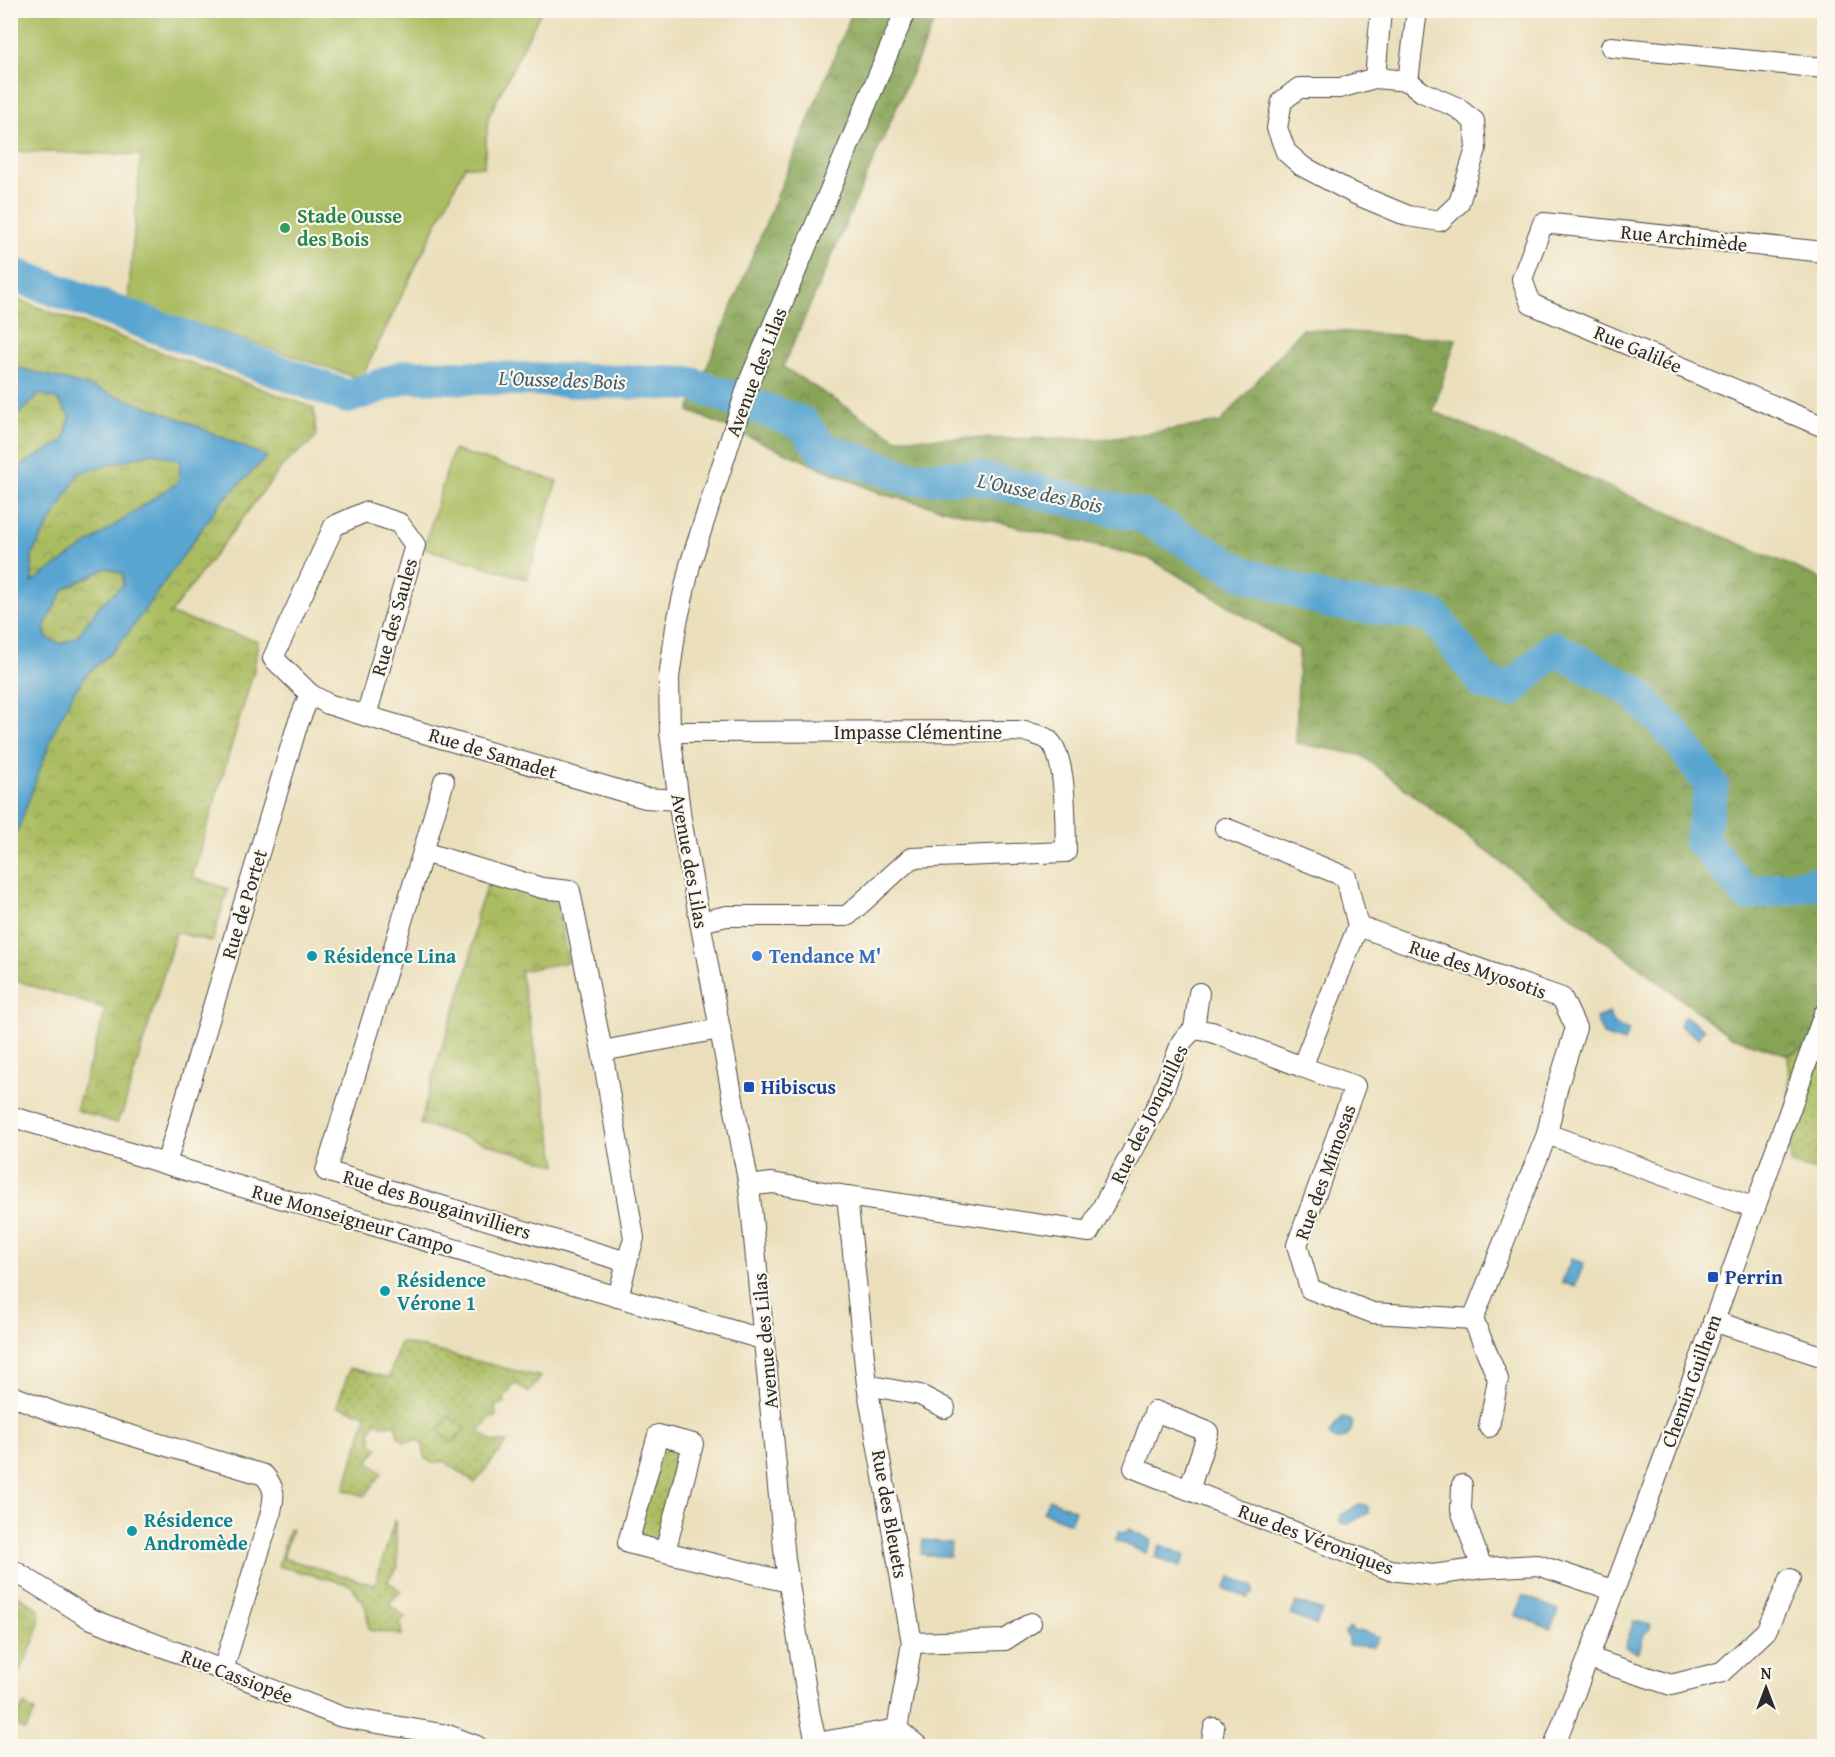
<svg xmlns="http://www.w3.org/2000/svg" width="1835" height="1757" font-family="'Gentium Book Plus',serif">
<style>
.grass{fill:url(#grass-dots);stroke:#6a7446;stroke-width:1.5}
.forest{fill:url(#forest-crowns);stroke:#596840;stroke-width:1.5}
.park{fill:url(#park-crowns);stroke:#6a7446;stroke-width:1.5}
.garden{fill:#aabc60;stroke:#6a7446;stroke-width:1.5}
.water{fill:#59a5d1;stroke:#42687e;stroke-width:1.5;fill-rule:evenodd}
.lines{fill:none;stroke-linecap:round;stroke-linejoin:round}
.river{stroke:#59a5d1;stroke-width:34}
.minor-casing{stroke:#484641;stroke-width:22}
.minor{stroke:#fff;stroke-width:20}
.leisure-dot{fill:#2e9e5b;stroke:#fbf7ec;stroke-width:2}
.culture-dot{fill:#0f9aa8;stroke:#fbf7ec;stroke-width:2}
.shop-dot{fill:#3f7fe0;stroke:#fbf7ec;stroke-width:2}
.transit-dot{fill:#1a4fb4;stroke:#fbf7ec;stroke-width:2}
.labels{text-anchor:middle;stroke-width:4.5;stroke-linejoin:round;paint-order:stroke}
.leisure-label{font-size:20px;font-weight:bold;fill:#27864d;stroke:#fbf7ec;text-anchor:start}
.street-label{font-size:20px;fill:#2b2b2b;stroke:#fbf7ec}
.culture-label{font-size:20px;font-weight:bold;fill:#0d838f;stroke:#fbf7ec;text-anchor:start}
.shop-label{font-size:20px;font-weight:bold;fill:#366cbe;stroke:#fbf7ec;text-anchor:start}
.transit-label{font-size:20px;font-weight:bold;fill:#164399;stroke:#fbf7ec;text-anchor:start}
.water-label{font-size:21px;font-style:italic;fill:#3d5c6d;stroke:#fbf7ec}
</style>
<defs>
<pattern id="grass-dots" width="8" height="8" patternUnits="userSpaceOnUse" patternTransform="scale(1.5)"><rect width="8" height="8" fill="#aabc60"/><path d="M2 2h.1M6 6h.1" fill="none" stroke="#8b994f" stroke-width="1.8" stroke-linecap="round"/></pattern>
<pattern id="forest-crowns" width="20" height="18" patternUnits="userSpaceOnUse" patternTransform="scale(1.5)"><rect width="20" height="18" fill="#87a456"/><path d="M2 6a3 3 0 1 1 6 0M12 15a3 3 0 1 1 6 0" fill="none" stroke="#6f8647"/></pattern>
<pattern id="park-crowns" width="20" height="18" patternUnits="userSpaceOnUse" patternTransform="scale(1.5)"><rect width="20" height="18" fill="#aabc60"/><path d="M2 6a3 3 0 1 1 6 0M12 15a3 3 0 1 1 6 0" fill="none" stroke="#8b994f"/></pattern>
</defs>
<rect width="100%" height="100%" fill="#fbf7ec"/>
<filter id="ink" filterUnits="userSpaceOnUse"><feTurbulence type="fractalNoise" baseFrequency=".0167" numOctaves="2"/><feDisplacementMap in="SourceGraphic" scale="12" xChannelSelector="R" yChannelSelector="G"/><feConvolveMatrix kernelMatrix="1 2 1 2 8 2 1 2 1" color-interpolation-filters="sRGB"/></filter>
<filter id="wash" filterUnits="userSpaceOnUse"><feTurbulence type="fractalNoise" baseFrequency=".008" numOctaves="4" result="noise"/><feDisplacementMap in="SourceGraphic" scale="24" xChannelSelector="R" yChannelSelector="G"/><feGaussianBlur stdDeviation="1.35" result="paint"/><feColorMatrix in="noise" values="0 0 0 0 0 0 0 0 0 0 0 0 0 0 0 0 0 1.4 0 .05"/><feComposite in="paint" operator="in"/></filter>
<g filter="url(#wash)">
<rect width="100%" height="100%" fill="#ebdfbb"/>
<g class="grass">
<polygon points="1824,1040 1824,1173 1791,1164 1788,1055"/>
<polygon points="400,1342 541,1377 529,1393 515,1383 504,1398 505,1404 495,1405 496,1417 490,1418 479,1432 493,1442 507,1442 475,1483 444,1461 432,1463 425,1458 423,1445 417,1440 405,1442 398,1436 395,1423 383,1426 376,1421 370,1430 372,1443 378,1448 368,1461 382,1473 365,1496 344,1490 367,1415 337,1406 350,1368 389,1378"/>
<polygon points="660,1444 683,1445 661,1541 641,1536 638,1533"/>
<polygon points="395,1519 398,1567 387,1581 401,1591 389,1604 405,1617 400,1623 402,1635 369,1630 366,1608 351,1585 278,1566 289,1529 292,1529 283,1558 375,1585"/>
<polygon points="24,1704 35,1712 25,1731 13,1724"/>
</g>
<polygon class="forest" points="853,11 939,11 783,367 895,438 1110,439 1221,422 1302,329 1456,339 1433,411 1824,580 1824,1040 1788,1055 1731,1037 1361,755 1296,743 1299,649 1151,559 882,494 689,411"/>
<g class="park">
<polygon points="18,300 314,408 316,438 283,465 170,614 258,641 254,670 192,877 228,889 212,942 176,932 122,1114 120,1114 117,1123 76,1110 106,1009 11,979 10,323"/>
<polygon points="488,884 556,901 568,962 520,971 557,1165 420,1124 439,1056 463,986 470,961 477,913"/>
<polygon points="450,1416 465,1429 453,1443 438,1430"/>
<path d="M11 1591 39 1609C42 1637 23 1662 11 1687Z"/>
</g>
<g class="garden">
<polygon points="10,11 11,10 541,11 488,118 484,167 465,166 361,379 128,301 141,155 11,151"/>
<polygon points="453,450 557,481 527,579 424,548"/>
</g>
<g class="water">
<path d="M11 366 91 387 171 415 267 457 220 503 129 632 111 653 87 674 74 692 54 731 20 824 11 842V471L64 441 70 416 58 400 40 394 11 422ZM153 453 180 460 179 481 32 582V554L79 473ZM107 568 123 574V585L99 606 77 637 61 644 47 638 44 627 64 589Z"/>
<polygon points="1609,1013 1613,1024 1629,1030 1624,1042 1603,1035 1596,1018"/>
<polygon points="1685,1016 1704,1029 1698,1038 1679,1025"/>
<polygon points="1571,1259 1584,1263 1575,1287 1562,1282"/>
<path d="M1342 1417C1369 1420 1336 1453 1329 1434Z"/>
<polygon points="1049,1499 1075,1510 1070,1523 1043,1512"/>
<polygon points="1360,1504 1365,1505 1368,1507 1368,1513 1348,1524 1342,1523 1340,1521 1341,1515"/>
<polygon points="1128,1529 1152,1540 1146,1553 1115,1540 1119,1531 1126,1533"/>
<polygon points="923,1540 951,1543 950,1557 921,1554"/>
<polygon points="1160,1545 1185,1555 1180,1567 1155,1557"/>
<polygon points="1230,1577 1253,1586 1253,1594 1249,1595 1248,1598 1225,1589"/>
<polygon points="1523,1595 1558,1610 1551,1629 1515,1615"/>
<polygon points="1296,1602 1322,1611 1316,1625 1291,1615"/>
<polygon points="1634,1621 1651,1625 1649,1631 1644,1634 1639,1652 1625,1647"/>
<polygon points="1350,1628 1354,1632 1363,1631 1379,1637 1374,1647 1348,1645 1348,1637 1345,1633"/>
</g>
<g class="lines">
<polyline class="river" points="10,273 348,397 408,376 692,384 802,423 821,448 909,478 974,477 1143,516 1242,573 1331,602 1433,615 1484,683 1511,690 1554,648 1633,691 1676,736 1712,786 1701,840 1747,894 1824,882"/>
</g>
</g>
<g filter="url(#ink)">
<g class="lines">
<g class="minor-casing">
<g id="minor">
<polyline points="1611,47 1824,68"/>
<polygon points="1375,78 1408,81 1422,92 1456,107 1474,121 1476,149 1459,203 1440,221 1408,216 1353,193 1302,166 1286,152 1277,128 1282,101 1299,88 1340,88"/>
<polyline points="1375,78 1381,10"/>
<polyline points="1408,81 1417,10"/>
<polyline points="1824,252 1543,223 1522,279 1531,304 1824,427"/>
<polyline points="310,694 328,704 366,716 645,798 678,800"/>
<path d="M670 732 1025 731C1031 734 1041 735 1047 739 1068 753 1065 827 1066 852L911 858 847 916H727L700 922"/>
<polyline points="1225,828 1346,877 1358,926 1562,998 1576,1028 1558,1085 1547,1134 1755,1208"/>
<polyline points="423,852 444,781"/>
<polyline points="1194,1029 1199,993"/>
<polyline points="602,1051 634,1238 627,1262 326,1171 423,852 542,888 570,891 602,1051 720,1029"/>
<polyline points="1302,1067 1355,1086 1297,1245 1310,1289 1373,1313 1473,1319 1547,1134"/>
<polyline points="10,1116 208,1177 765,1340"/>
<polyline points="166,1164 297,726 310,694 273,658 334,526 365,512 399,523 415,545 366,716"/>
<polyline points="749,1186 772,1183 847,1196"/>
<polyline points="618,1297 627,1262"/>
<polyline points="1473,1319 1498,1379 1489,1427"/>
<polyline points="1713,1321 1824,1357"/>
<polyline points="867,1385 920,1395 945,1408"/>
<path d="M10 1395 59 1414 264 1475C277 1490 274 1497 270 1516L223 1670"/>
<polyline points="1462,1485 1461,1510 1482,1568"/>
<polyline points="1189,1490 1208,1432 1155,1411 1134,1468 1390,1570 1433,1575 1482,1568 1538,1565 1613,1590"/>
<polyline points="665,1552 693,1444 658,1435 628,1543 788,1582"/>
<polyline points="10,1568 89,1618 342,1717 448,1735 477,1746"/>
<polyline points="912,1643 1005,1640 1031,1623"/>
<polyline points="1589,1658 1671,1685 1722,1672 1766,1631 1790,1579"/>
<polyline points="897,1729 912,1643 867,1385 847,1196 1089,1232 1159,1102 1182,1041 1194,1029 1212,1032 1302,1067 1358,926"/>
<polyline points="816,1743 897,1729 918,1746"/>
<polyline points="817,1746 810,1715 785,1559 749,1186 681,819 670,732 669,678 676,627 690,565 749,382 906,10"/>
<polyline points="1211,1746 1214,1728"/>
<path d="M1554 1746C1649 1504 1737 1259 1824 1014"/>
</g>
</g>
<use href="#minor" class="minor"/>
</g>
</g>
<circle class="leisure-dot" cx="285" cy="228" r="6"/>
<g class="culture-dot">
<circle cx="312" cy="956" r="6"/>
<circle cx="385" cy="1291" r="6"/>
<circle cx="132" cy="1531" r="6"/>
</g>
<circle class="shop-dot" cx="757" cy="956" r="6"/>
<g class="transit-dot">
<rect x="743" y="1081" width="12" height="12" rx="3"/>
<rect x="1707" y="1271" width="12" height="12" rx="3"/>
</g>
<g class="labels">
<g class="leisure-label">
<text x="297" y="223">Stade Ousse<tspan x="297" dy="23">des Bois</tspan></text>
</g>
<g class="street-label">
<text transform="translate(1684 238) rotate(6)" y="7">Rue Archimède</text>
<text transform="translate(1638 349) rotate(23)" y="7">Rue Galilée</text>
<text transform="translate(756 372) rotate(-69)" y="7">Avenue des Lilas</text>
<text transform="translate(394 617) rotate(-74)" y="7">Rue des Saules</text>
<text x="918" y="739">Impasse Clémentine</text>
<text transform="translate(493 753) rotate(17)" y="7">Rue de Samadet</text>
<text transform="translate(690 861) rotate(80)" y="7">Avenue des Lilas</text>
<text transform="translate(244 904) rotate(-73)" y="7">Rue de Portet</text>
<text transform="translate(1478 969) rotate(19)" y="7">Rue des Myosotis</text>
<text transform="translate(1149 1114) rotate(-64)" y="7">Rue des Jonquilles</text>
<text transform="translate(1325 1172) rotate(-70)" y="7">Rue des Mimosas</text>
<text transform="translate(437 1204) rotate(17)" y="7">Rue des Bougainvilliers</text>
<text transform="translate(353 1219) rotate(16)" y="7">Rue Monseigneur Campo</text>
<text transform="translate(765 1341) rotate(-95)" y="7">Avenue des Lilas</text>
<text transform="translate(1691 1381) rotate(-70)" y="7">Chemin Guilhem</text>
<text transform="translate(890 1514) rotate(80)" y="7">Rue des Bleuets</text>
<text transform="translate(1316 1539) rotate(21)" y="7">Rue des Véroniques</text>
<text transform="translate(237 1676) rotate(21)" y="7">Rue Cassiopée</text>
</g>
<g class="culture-label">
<text x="324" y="963">Résidence Lina</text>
<text x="397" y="1287">Résidence<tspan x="397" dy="23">Vérone 1</tspan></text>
<text x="144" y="1527">Résidence<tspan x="144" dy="23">Andromède</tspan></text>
</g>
<g class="shop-label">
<text x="769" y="963">Tendance M'</text>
</g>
<g class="transit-label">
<text x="761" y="1094">Hibiscus</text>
<text x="1725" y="1284">Perrin</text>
</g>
<g class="water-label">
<text transform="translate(562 380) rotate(2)" y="7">L'Ousse des Bois</text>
<text transform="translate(1040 493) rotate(12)" y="7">L'Ousse des Bois</text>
</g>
</g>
<rect width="1835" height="1757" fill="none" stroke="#fbf7ec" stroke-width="36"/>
<g transform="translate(1766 1688)" stroke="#fbf7ec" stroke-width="4.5" paint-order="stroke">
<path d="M0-4.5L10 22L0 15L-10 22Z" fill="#2b2b2b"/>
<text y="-9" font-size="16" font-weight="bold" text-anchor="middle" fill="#2b2b2b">N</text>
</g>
</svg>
